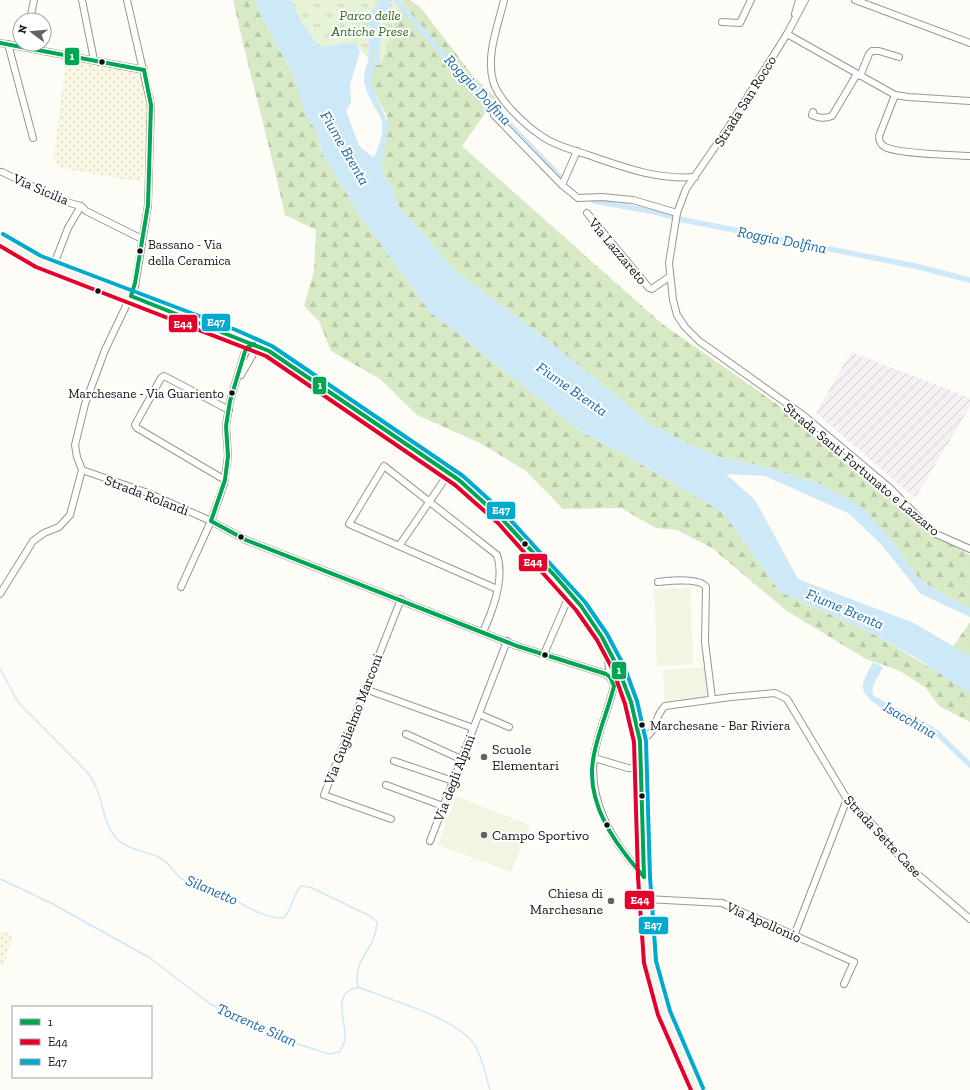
<svg xmlns="http://www.w3.org/2000/svg" width="970" height="1090" font-family="'Zilla Slab',serif">
<style>
.industrial{fill:url(#industrial-furrows)}
.farmland{fill:url(#farmland-dots)}
.forest{fill:url(#forest-firs)}
.park{fill:url(#park-tufts)}
.pitch{fill:#f0f6e1}
.water{fill:#cde8f7}
.lines{fill:none;stroke-linecap:round;stroke-linejoin:round}
.stream{stroke:#cde8f7;stroke-width:1.5}
.canal{stroke:#cde8f7;stroke-width:5.5}
.street-casing{stroke:#979795;stroke-width:8}
.secondary-casing{stroke:#8e8d8b;stroke-width:11}
.street{stroke:#fffffe;stroke-width:6}
.secondary{stroke:#f6f4eb;stroke-width:9}
.bus-1-casing{stroke:#fff;stroke-width:7}
.bus-2-casing{stroke:#fff;stroke-width:7}
.bus-3-casing{stroke:#fff;stroke-width:7}
.bus-1{stroke:#00a651;stroke-width:4}
.bus-2{stroke:#e4002b;stroke-width:4}
.bus-3{stroke:#00a9ce;stroke-width:4}
.bus-dot{fill:#111;stroke:#fff;stroke-width:1.5}
.poi-dot{fill:#646362;stroke:#fff;stroke-width:1.5}
.labels{text-anchor:middle;stroke-width:4;stroke-linejoin:round;paint-order:stroke}
.bus-label{font-size:13px;fill:#111;stroke:#fff;text-anchor:start}
.park-label{font-size:14px;font-style:italic;fill:#2f6b1f;stroke:#fff}
.street-label{font-size:14px;fill:#111;stroke:#fff}
.poi-label{font-size:14px;fill:#111;stroke:#fff;text-anchor:start}
.water-label{font-size:15px;font-style:italic;fill:#1768a6;stroke:#fff}
.line-badge{stroke:#fff;stroke-width:1.5}
.badge-label{font-size:11px;text-anchor:middle;font-weight:bold;fill:#fff}
</style>
<defs>
<pattern id="industrial-furrows" width="10" height="10" patternUnits="userSpaceOnUse"><rect width="10" height="10" fill="#f5f0f3"/><path d="M-1 1l2-2M0 10L10 0M9 11l2-2" fill="none" stroke="#d1cdcf"/></pattern>
<pattern id="farmland-dots" width="8" height="8" patternUnits="userSpaceOnUse"><rect width="8" height="8" fill="#f9f7e4"/><path d="M2 2h.1M6 6h.1" fill="none" stroke="#d4d3c3" stroke-width="1.8" stroke-linecap="round"/></pattern>
<pattern id="forest-firs" width="22" height="20" patternUnits="userSpaceOnUse"><rect width="22" height="20" fill="#d8eac5"/><path d="M5 1l3.5 6h-7zM16 11l3.5 6h-7z" fill="#b8c8a8"/></pattern>
<pattern id="park-tufts" width="24" height="20" patternUnits="userSpaceOnUse"><rect width="24" height="20" fill="#e7f3d7"/><path d="M3 7l-1-3M5 7V3M7 7l1-3M15 17l-1-3M17 17v-4M19 17l1-3" fill="none" stroke="#c5cfb8"/></pattern>
</defs>
<rect width="100%" height="100%" fill="#fdfcf7"/>
<polygon class="industrial" points="851,352 970,398 970,407 915,498 816,413"/>
<g class="farmland">
<polygon points="66,59 129,70 143,77 149,102 147,145 141,182 60,168 55,161 54,157"/>
<polygon points="0,931 13,936 3,966 0,965"/>
</g>
<g class="forest">
<path d="M233 0H254L272 37 293 74 307 117 317 131 321 152 361 217 430 312 583 433 618 451 723 512 780 592 870 632 936 671 970 622V722L939 706 925 687 898 670 866 659 787 611 712 548 677 530 656 528 621 508 563 509 526 471 480 443 417 415 380 379 331 351 319 321 304 306 314 271 316 230 285 215C269 143 249 72 233 0Z"/>
<polygon points="400,0 410,0 421,8 474,77 496,98 462,146 661,323 781,407 888,495 925,529 970,555 970,609 920,580 890,538 818,483 754,464 722,458 693,446 650,424 553,344 453,269 396,203 394,190 385,176 381,164 388,132 388,123 386,114 373,89 370,81 372,72"/>
</g>
<path class="park" d="M290 0H404L398 12 381 65H375C368 56 361 53 356 42L320 47 301 22Z"/>
<g class="pitch">
<polygon points="690,588 693,664 657,666 654,589"/>
<polygon points="706,667 709,696 665,701 663,670"/>
<polygon points="456,796 530,825 511,872 438,845"/>
</g>
<g class="water">
<path d="M254 0H291L301 22 320 47 356 42 360 52 350 84 351 102 346 111 359 146 373 157 375 156C379 145 385 131 381 119 380 115 377 111 375 108 365 89 359 79 370 58L375 64V51L370 45 373 35 382 37 379 49 381 65H375L370 81 388 123V132L381 164 385 176 394 190 396 203 453 269 553 344 650 424 693 446 722 458 754 464 818 483 864 508 890 538 920 580 970 609V617L921 594 880 543 848 513 765 476 726 474 755 500 798 579 914 623 970 656V694L918 659 870 632 780 592 723 512 618 451 583 433 430 312 361 217 321 152 317 131 307 117 293 74 272 37Z"/>
<polygon points="378,0 392,0 386,15 382,14 377,31 366,24"/>
<path d="M873 662 883 667C879 676 869 687 874 696L933 727 941 736C924 729 865 707 863 688 862 680 869 670 873 662Z"/>
</g>
<g class="lines">
<g class="stream">
<path d="M0 669 18 702 87 772C90 776 93 780 95 785 104 803 102 821 116 838 126 849 145 851 158 857 169 862 173 872 182 879 191 886 202 885 211 888 235 897 257 918 283 918 293 910 292 895 301 886L310 887 370 916 377 922C376 952 352 957 358 987"/>
<path d="M0 879 51 903 150 958 209 1003 273 1036 329 1054 340 1052C341 1048 344 1044 345 1040 347 1021 330 993 358 987 389 1000 463 1019 477 1049 483 1061 486 1077 490 1090"/>
</g>
<g class="canal">
<polyline points="396,0 447,59 561,178"/>
<polyline points="371,66 372,29 376,22"/>
<polyline points="594,201 656,212 679,219 915,266 970,280"/>
<polyline points="936,732 970,765"/>
</g>
<g class="street-casing">
<g id="street">
<polyline points="82,0 94,60"/>
<path d="M504 0C498 26 486 54 493 81 498 100 526 126 543 137 556 146 573 150 588 155 623 167 657 180 695 177"/>
<polyline points="805,0 787,34 728,128 686,189 677,213 669,263 673,300 677,315 685,327 699,341 803,415 890,488 934,533 970,549"/>
<polyline points="855,0 970,43"/>
<polyline points="795,14 799,0"/>
<polyline points="30,20 34,0"/>
<polyline points="722,22 740,23 751,0"/>
<polyline points="787,34 895,95 908,97 970,101"/>
<polyline points="0,43 144,70"/>
<polyline points="8,44 33,138"/>
<polyline points="860,76 869,54 872,51 879,51 899,57"/>
<path d="M895 95 879 136C879 141 880 144 885 147 898 154 952 155 970 156"/>
<path d="M813 112 812 115C819 118 824 119 832 116L857 74"/>
<polyline points="494,115 562,185 578,198 602,197 633,200 677,213"/>
<polyline points="2,172 66,202 81,206 86,211 142,239"/>
<polyline points="562,185 577,151"/>
<polyline points="587,213 649,288 652,289 669,277"/>
<polyline points="53,267 68,228 81,206"/>
<polyline points="241,375 258,346"/>
<path d="M82 470 148 493 211 521 246 540 517 646 606 674 610 677 614 686C609 708 599 729 595 751 586 798 612 843 644 876"/>
<polyline points="225,480 137,428 135,425 161,378 164,376 229,410"/>
<polyline points="399,546 449,473"/>
<path d="M658 582C668 581 700 577 706 587L705 642 712 699"/>
<polyline points="181,587 211,521 224,484 228,456 226,426 230,401 246,348 254,344"/>
<polyline points="0,594 33,541 44,533 59,527 70,515 82,470 77,457 75,445 85,404 105,350 135,287 148,205 151,105 127,0"/>
<path d="M483 632C493 610 505 578 497 555L384 466 349 524 497 589"/>
<polyline points="607,652 610,677"/>
<polyline points="544,654 570,594"/>
<polyline points="365,689 473,728"/>
<polyline points="479,714 509,727"/>
<polyline points="406,734 461,759"/>
<path d="M640 741C660 730 652 719 665 706L731 697 775 693 787 699 847 799 875 827 909 867 970 919"/>
<polyline points="594,758 628,768 642,769"/>
<polyline points="394,761 453,781"/>
<polyline points="386,785 443,806"/>
<polyline points="391,819 324,795 401,599"/>
<polyline points="430,841 507,641"/>
<polyline points="646,899 722,903 854,962 844,984"/>
<polyline points="794,936 847,799"/>
</g>
</g>
<g class="secondary-casing">
<polyline id="secondary" points="0,239 38,261 234,336 269,351 339,400 382,427 459,480 502,519 581,606 602,637 618,668 631,702 640,741 644,877 650,962 664,1013 698,1090"/>
</g>
<use href="#street" class="street"/>
<use href="#secondary" class="secondary"/>
<g class="bus-1-casing">
<g id="bus-1">
<polyline points="0,43 144,70"/>
<polyline points="131,296 269,351 459,480 502,519 555,576 581,606 602,637 618,668 631,702 640,741 644,877"/>
<polyline points="131,296 135,283 148,205 151,105 144,70"/>
<path d="M254 344 246 348 230 401 226 426 228 456 225 480 211 521 246 540 517 646 606 674 610 677 614 686C608 711 597 734 593 760 586 805 616 845 644 877"/>
</g>
</g>
<g class="bus-2-casing">
<polyline id="bus-2" points="0,246 36,267 266,356 455,485 498,523 576,610 597,640 613,670 625,704 634,742 638,877 644,963 658,1015 691,1090"/>
</g>
<g class="bus-3-casing">
<polyline id="bus-3" points="3,234 41,256 236,330 272,346 463,476 506,515 585,602 607,634 624,666 637,701 646,741 650,877 656,961 670,1011 703,1088"/>
</g>
<use href="#bus-1" class="bus-1"/>
<use href="#bus-2" class="bus-2"/>
<use href="#bus-3" class="bus-3"/>
</g>
<g class="bus-dot">
<circle cx="102" cy="62" r="3.5"/>
<circle cx="140" cy="251" r="3.5"/>
<circle cx="98" cy="291" r="3.5"/>
<circle cx="232" cy="393" r="3.5"/>
<circle cx="241" cy="537" r="3.5"/>
<circle cx="525" cy="544" r="3.5"/>
<circle cx="545" cy="655" r="3.5"/>
<circle cx="642" cy="725" r="3.5"/>
<circle cx="642" cy="796" r="3.5"/>
<circle cx="607" cy="825" r="3.5"/>
</g>
<g class="poi-dot">
<circle cx="484" cy="757" r="4"/>
<circle cx="484" cy="835" r="4"/>
<circle cx="611" cy="901" r="4"/>
</g>
<g class="labels">
<g class="bus-label">
<text x="148" y="249">Bassano - Via<tspan x="148" dy="16">della Ceramica</tspan></text>
<text x="224" y="398" text-anchor="end">Marchesane - Via Guariento</text>
<text x="650" y="730">Marchesane - Bar Riviera</text>
</g>
<g class="park-label">
<text x="370" y="20">Parco delle<tspan x="370" dy="16">Antiche Prese</tspan></text>
</g>
<g class="street-label">
<text transform="translate(745 101) rotate(-58)" y="5">Strada San Rocco</text>
<text transform="translate(41 189) rotate(23)" y="5">Via Sicilia</text>
<text transform="translate(618 251) rotate(50)" y="5">Via Lazzareto</text>
<text transform="translate(862 469) rotate(40)" y="5">Strada Santi Fortunato e Lazzaro</text>
<text transform="translate(147 495) rotate(21)" y="5">Strada Rolandi</text>
<text transform="translate(353 719) rotate(-69)" y="5">Via Guglielmo Marconi</text>
<text transform="translate(454 778) rotate(-69)" y="5">Via degli Alpini</text>
<text transform="translate(883 836) rotate(47)" y="5">Strada Sette Case</text>
<text transform="translate(764 922) rotate(24)" y="5">Via Apollonio</text>
</g>
<g class="poi-label">
<text x="492" y="754">Scuole<tspan x="492" dy="16">Elementari</tspan></text>
<text x="492" y="840">Campo Sportivo</text>
<text x="603" y="898" text-anchor="end">Chiesa di<tspan x="603" dy="16">Marchesane</tspan></text>
</g>
<g class="water-label">
<text transform="translate(478 90) rotate(47)" y="5">Roggia Dolfina</text>
<text transform="translate(345 148) rotate(60)" y="5">Fiume Brenta</text>
<text transform="translate(782 240) rotate(11)" y="5">Roggia Dolfina</text>
<text transform="translate(572 389) rotate(35)" y="5">Fiume Brenta</text>
<text transform="translate(845 609) rotate(23)" y="5">Fiume Brenta</text>
<text transform="translate(910 720) rotate(30)" y="5">Isacchina</text>
<text transform="translate(212 890) rotate(23)" y="5">Silanetto</text>
<text transform="translate(257 1025) rotate(24)" y="5">Torrente Silan</text>
</g>
</g>
<g class="line-badge">
<rect x="64" y="47" width="16" height="19" rx="4" fill="#00a651"/>
<rect x="201" y="313" width="30" height="19" rx="4" fill="#00a9ce"/>
<rect x="168" y="314" width="30" height="19" rx="4" fill="#e4002b"/>
<rect x="312" y="376" width="15" height="19" rx="4" fill="#00a651"/>
<rect x="486" y="501" width="30" height="19" rx="4" fill="#00a9ce"/>
<rect x="518" y="553" width="30" height="19" rx="4" fill="#e4002b"/>
<rect x="611" y="661" width="16" height="19" rx="4" fill="#00a651"/>
<rect x="624" y="890" width="31" height="20" rx="4" fill="#e4002b"/>
<rect x="638" y="916" width="31" height="19" rx="4" fill="#00a9ce"/>
</g>
<g class="badge-label">
<text x="72" y="60">1</text>
<text x="216" y="326">E47</text>
<text x="183" y="328">E44</text>
<text x="320" y="389">1</text>
<text x="501" y="514">E47</text>
<text x="533" y="566">E44</text>
<text x="619" y="674">1</text>
<text x="640" y="904">E44</text>
<text x="653" y="929">E47</text>
</g>
<rect x="12" y="1006" width="140" height="72" fill="#ffffff" stroke="#a0a0a0"/>
<rect x="20" y="1019" width="20" height="6" fill="#00a651" stroke="#a0a0a0"/>
<text x="48" y="1026" font-size="12" fill="#111111">1</text>
<rect x="20" y="1039" width="20" height="6" fill="#e4002b" stroke="#a0a0a0"/>
<text x="48" y="1046" font-size="12" fill="#111111">E44</text>
<rect x="20" y="1059" width="20" height="6" fill="#00a9ce" stroke="#a0a0a0"/>
<text x="48" y="1066" font-size="12" fill="#111111">E47</text>
<g transform="translate(32 32) rotate(286)"><circle r="19" fill="#ffffff" stroke="#a0a0a0"/>
<path d="M0-3L7 15L0 10L-7 15Z" fill="#646362"/>
<text y="-6" font-size="11" font-weight="bold" text-anchor="middle" fill="#111111">N</text>
</g>
</svg>
